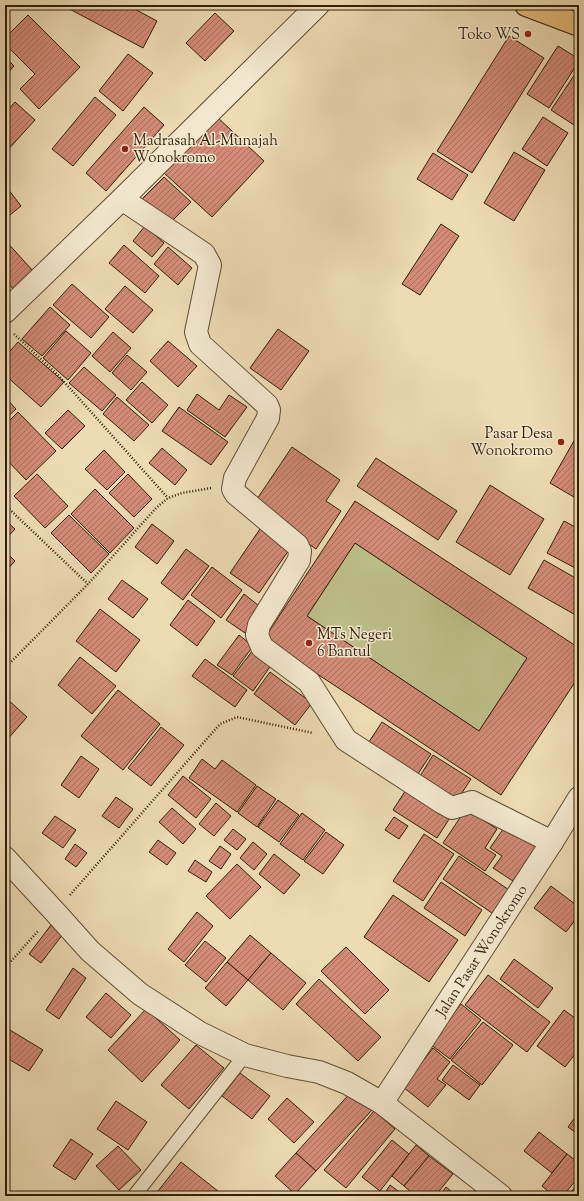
<svg xmlns="http://www.w3.org/2000/svg" width="584" height="1201" font-family="'Sorts Mill Goudy',serif">
<style>
.garden{fill:#bdbf8a;stroke:#766f4a}
.building{fill:url(#building-hatch);stroke:#301f09;fill-rule:evenodd}
.lines{fill:none;stroke-linecap:round;stroke-linejoin:round}
.service-casing{stroke:#5f4e34;stroke-width:15}
.minor-casing{stroke:#5f4e34;stroke-width:24}
.primary-casing{stroke:#301f09;stroke-width:24}
.path{stroke:#301f09;stroke-width:2.5;stroke-dasharray:1 2;stroke-linecap:butt}
.service{stroke:#f3e8ce;stroke-width:13}
.minor{stroke:#f3e8ce;stroke-width:22}
.primary{stroke:#e6be7a;stroke-width:22}
.poi-dot{fill:#8f2418;stroke:#f3e8ce;stroke-width:1.5}
.labels{text-anchor:middle;stroke-width:3;stroke-linejoin:round;paint-order:stroke}
.poi-label{font-size:15px;fill:#301f09;stroke:#f3e8ce;text-anchor:end}
.street-label{font-size:15px;fill:#301f09;stroke:#f3e8ce}
</style>
<defs>
<pattern id="building-hatch" width="6" height="6" patternUnits="userSpaceOnUse"><rect width="6" height="6" fill="#d38b78"/><path d="M-1 1l2-2M0 6l6-6M5 7l2-2" fill="none" stroke="#ac7161"/></pattern>
</defs>
<rect width="100%" height="100%" fill="#eddbb4"/>
<filter id="stains"><feTurbulence type="fractalNoise" baseFrequency=".005" numOctaves="4"/><feColorMatrix values="0 0 0 0 .2 0 0 0 0 .09 0 0 0 0 .02 0 0 0 .5 -.17"/></filter>
<radialGradient id="worn" r=".72"><stop offset=".6" stop-color="#630" stop-opacity="0"/><stop offset="1" stop-color="#630" stop-opacity=".3"/></radialGradient>
<polygon class="garden" points="355,543 527,658 479,731 307,616"/>
<g class="building">
<polygon points="62,5 127,5 157,21 143,48"/>
<polygon points="215,13 234,31 205,61 186,43"/>
<polygon points="28,15 80,67 39,109 20,89 35,74 5,44 5,38"/>
<polygon points="509,36 544,58 472,173 437,151"/>
<polygon points="558,46 579,59 579,61 549,108 527,94"/>
<polygon points="128,54 153,73 123,111 99,91"/>
<polygon points="5,57 14,66 5,76"/>
<polygon points="579,68 579,118 574,125 551,110"/>
<polygon points="95,97 116,115 73,166 52,149"/>
<polygon points="15,102 35,120 5,153 5,113"/>
<polygon points="144,107 164,125 106,191 86,173"/>
<polygon points="216,116 264,161 212,217 164,173"/>
<polygon points="543,117 568,133 547,166 522,149"/>
<polygon points="514,152 545,170 514,221 484,203"/>
<polygon points="433,153 468,175 452,200 417,179"/>
<polygon points="164,177 191,202 169,224 142,199"/>
<polygon points="5,185 21,206 5,219"/>
<polygon points="441,224 459,236 420,295 402,284"/>
<polygon points="145,226 164,243 152,257 133,241"/>
<polygon points="5,240 33,271 13,289 5,279"/>
<polygon points="124,245 159,276 145,293 109,263"/>
<polygon points="168,247 192,268 178,285 154,264"/>
<polygon points="72,284 109,317 91,338 53,305"/>
<polygon points="125,286 153,310 133,333 105,309"/>
<polygon points="50,307 70,325 42,356 22,339"/>
<polygon points="278,329 309,351 281,390 250,368"/>
<polygon points="66,331 91,353 68,380 43,358"/>
<polygon points="113,332 131,348 110,372 92,356"/>
<polygon points="168,341 197,366 178,387 150,361"/>
<polygon points="18,342 64,382 41,407 5,375 5,357"/>
<polygon points="127,355 147,372 131,390 112,373"/>
<polygon points="84,367 116,395 102,411 69,383"/>
<polygon points="142,382 168,405 152,423 126,400"/>
<polygon points="197,394 219,410 229,395 247,407 225,437 187,410"/>
<polygon points="5,397 16,409 5,419"/>
<polygon points="117,397 149,425 134,441 103,414"/>
<polygon points="179,407 228,442 211,465 162,431"/>
<polygon points="68,410 85,426 62,449 45,433"/>
<polygon points="18,412 56,451 26,480 5,458 5,425"/>
<polygon points="579,432 579,500 550,483"/>
<polygon points="292,447 340,480 326,501 341,511 316,549 253,505"/>
<polygon points="162,448 187,470 175,485 149,463"/>
<polygon points="104,450 125,472 107,490 85,469"/>
<polygon points="376,458 457,511 438,540 357,486"/>
<polygon points="37,474 68,506 45,528 14,496"/>
<polygon points="128,474 152,499 134,517 109,493"/>
<polygon points="490,485 544,519 510,575 456,542"/>
<polygon points="95,489 134,528 110,553 71,514"/>
<path d="M355 501 579 648V676L501 795 264 639ZM355 543 527 658 479 731 307 616Z"/>
<polygon points="69,515 109,554 91,573 51,533"/>
<polygon points="5,520 15,529 5,540"/>
<polygon points="564,521 579,529 579,570 547,553"/>
<polygon points="152,524 174,541 157,564 135,547"/>
<polygon points="260,529 289,550 259,593 230,573"/>
<polygon points="186,549 209,566 183,600 161,583"/>
<polygon points="5,551 15,561 5,572"/>
<polygon points="544,560 579,580 579,617 528,588"/>
<polygon points="212,567 242,590 221,618 191,595"/>
<polygon points="122,580 148,599 133,618 108,599"/>
<polygon points="244,594 263,609 245,633 226,620"/>
<polygon points="188,600 215,621 197,646 170,625"/>
<polygon points="100,609 140,640 116,672 76,641"/>
<polygon points="239,635 253,646 232,675 217,665"/>
<polygon points="253,650 272,664 253,691 233,676"/>
<polygon points="80,657 116,686 92,714 58,685"/>
<polygon points="205,659 247,690 235,707 192,676"/>
<polygon points="270,672 312,703 295,725 254,694"/>
<polygon points="118,690 160,724 123,770 81,736"/>
<polygon points="5,697 27,717 7,740 5,738"/>
<polygon points="382,722 431,754 414,780 365,748"/>
<polygon points="161,727 184,745 151,786 128,768"/>
<polygon points="433,755 471,779 454,805 417,781"/>
<polygon points="81,756 99,769 79,798 61,785"/>
<polygon points="202,759 215,769 222,760 256,785 237,812 189,778"/>
<polygon points="183,776 211,799 196,818 168,795"/>
<polygon points="409,785 453,813 437,838 393,810"/>
<polygon points="257,786 276,799 257,827 238,813"/>
<polygon points="116,797 133,809 119,828 102,816"/>
<polygon points="278,800 299,815 279,842 258,827"/>
<polygon points="216,803 231,816 214,836 199,824"/>
<polygon points="172,808 196,829 183,844 159,822"/>
<polygon points="466,809 497,829 485,848 496,855 485,871 443,843"/>
<polygon points="302,813 325,830 303,860 280,844"/>
<polygon points="55,816 76,830 63,848 42,833"/>
<polygon points="394,817 408,826 399,839 385,830"/>
<polygon points="506,825 542,850 519,885 493,868 502,856 490,848"/>
<polygon points="233,829 246,839 237,850 224,840"/>
<polygon points="326,832 344,845 323,874 304,861"/>
<polygon points="424,834 454,854 423,901 393,881"/>
<polygon points="158,840 176,853 167,865 149,852"/>
<polygon points="253,842 267,854 254,870 240,858"/>
<polygon points="75,844 87,853 76,867 65,859"/>
<polygon points="220,846 231,854 221,869 209,861"/>
<polygon points="274,854 300,875 284,894 259,874"/>
<polygon points="459,856 515,894 499,918 443,879"/>
<polygon points="195,860 212,872 206,882 188,871"/>
<polygon points="237,864 261,887 230,919 206,896"/>
<polygon points="441,882 482,910 465,936 424,908"/>
<polygon points="551,886 579,907 579,915 566,932 534,908"/>
<polygon points="393,895 458,940 429,982 364,937"/>
<polygon points="197,912 213,926 184,962 168,949"/>
<polygon points="51,925 63,934 41,963 29,954"/>
<polygon points="250,935 271,953 248,980 227,962"/>
<polygon points="205,941 226,958 206,982 185,965"/>
<polygon points="346,947 389,990 365,1014 321,971"/>
<polygon points="271,953 306,983 283,1010 248,980"/>
<polygon points="514,959 553,988 538,1008 500,979"/>
<polygon points="227,962 248,980 226,1006 205,988"/>
<polygon points="73,968 86,978 59,1019 46,1010"/>
<polygon points="488,975 550,1022 527,1052 465,1005"/>
<polygon points="319,979 381,1037 358,1061 296,1004"/>
<polygon points="106,993 131,1015 111,1038 86,1017"/>
<polygon points="461,1004 481,1020 450,1059 430,1044"/>
<polygon points="146,1009 180,1040 142,1082 108,1050"/>
<polygon points="564,1010 579,1021 579,1049 565,1067 537,1046"/>
<polygon points="483,1022 513,1045 482,1085 451,1060"/>
<polygon points="5,1027 43,1050 29,1071 5,1057"/>
<polygon points="196,1045 224,1068 189,1109 161,1085"/>
<polygon points="433,1048 450,1062 437,1079 446,1085 428,1107 403,1087"/>
<polygon points="453,1065 480,1085 469,1100 442,1080"/>
<polygon points="240,1073 270,1096 252,1119 222,1096"/>
<polygon points="352,1091 372,1110 316,1171 296,1153"/>
<polygon points="287,1098 314,1122 294,1143 268,1119"/>
<polygon points="116,1101 147,1122 128,1150 97,1129"/>
<polygon points="374,1111 395,1129 346,1188 324,1170"/>
<polygon points="579,1112 579,1135 568,1127"/>
<polygon points="539,1132 567,1154 552,1173 524,1151"/>
<polygon points="71,1139 93,1154 75,1180 53,1166"/>
<polygon points="392,1140 409,1154 380,1191 362,1177"/>
<polygon points="416,1145 429,1156 404,1186 392,1176"/>
<polygon points="118,1146 141,1170 119,1190 96,1166"/>
<polygon points="296,1153 316,1171 295,1194 275,1176"/>
<polygon points="567,1154 579,1163 579,1176 563,1196 554,1196 542,1186"/>
<polygon points="429,1156 453,1174 435,1196 416,1196 404,1186"/>
<polygon points="181,1162 223,1195 222,1196 154,1196"/>
<polygon points="579,1182 579,1196 568,1196"/>
<polygon points="390,1185 405,1196 383,1196"/>
<polygon points="446,1187 457,1196 439,1196"/>
</g>
<g class="lines">
<g class="service-casing">
<polyline id="service" points="134,1196 245,1055"/>
</g>
<g class="minor-casing">
<g id="minor">
<polyline points="122,199 204,254 210,265 196,332 200,344 267,405 269,410 268,418 235,478 233,489 236,494 297,545 300,551 299,560 259,625 257,635 262,647 309,682 346,740 443,803 452,808 472,802 552,842"/>
<polyline points="5,312 122,199 318,5"/>
<polyline points="5,858 55,912 90,951 140,994 200,1033 245,1055 287,1066 319,1072 347,1083 382,1103 501,1196"/>
<path id="s1" d="M382 1103 552 842 579 798"/>
</g>
</g>
<g class="primary-casing">
<polyline id="primary" points="526,5 579,25"/>
</g>
<g class="path">
<polyline points="14,334 58,375 168,498"/>
<polyline points="5,505 88,584"/>
<polyline points="5,668 88,584 156,508 168,498 182,493 211,488"/>
<polyline points="70,895 220,724 237,717 313,733"/>
<polyline points="5,968 39,930"/>
</g>
<use href="#service" class="service"/>
<use href="#minor" class="minor"/>
<use href="#primary" class="primary"/>
</g>
<g class="poi-dot">
<circle cx="528" cy="34" r="4"/>
<circle cx="125" cy="149" r="4"/>
<circle cx="561" cy="442" r="4"/>
<circle cx="309" cy="643" r="4"/>
</g>
<g class="labels">
<g class="poi-label">
<text x="520" y="39">Toko WS</text>
<text x="133" y="145" text-anchor="start">Madrasah Al-Munajah<tspan x="133" dy="17">Wonokromo</tspan></text>
<text x="553" y="438">Pasar Desa<tspan x="553" dy="17">Wonokromo</tspan></text>
<text x="317" y="639" text-anchor="start">MTs Negeri<tspan x="317" dy="17">6 Bantul</tspan></text>
</g>
<g class="street-label">
<text dy="5" stroke="none"><textPath href="#s1" startOffset="182">Jalan Pasar Wonokromo</textPath></text>
</g>
</g>
<rect width="584" height="1201" fill="none" stroke="#eddbb4" stroke-width="20"/>
<rect x="6" y="6" width="572" height="1189" fill="none" stroke="#301f09" stroke-width="2"/>
<rect x="10" y="10" width="564" height="1181" fill="none" stroke="#301f09"/>
<rect width="100%" height="100%" filter="url(#stains)"/>
<rect width="100%" height="100%" fill="url(#worn)"/>
</svg>
